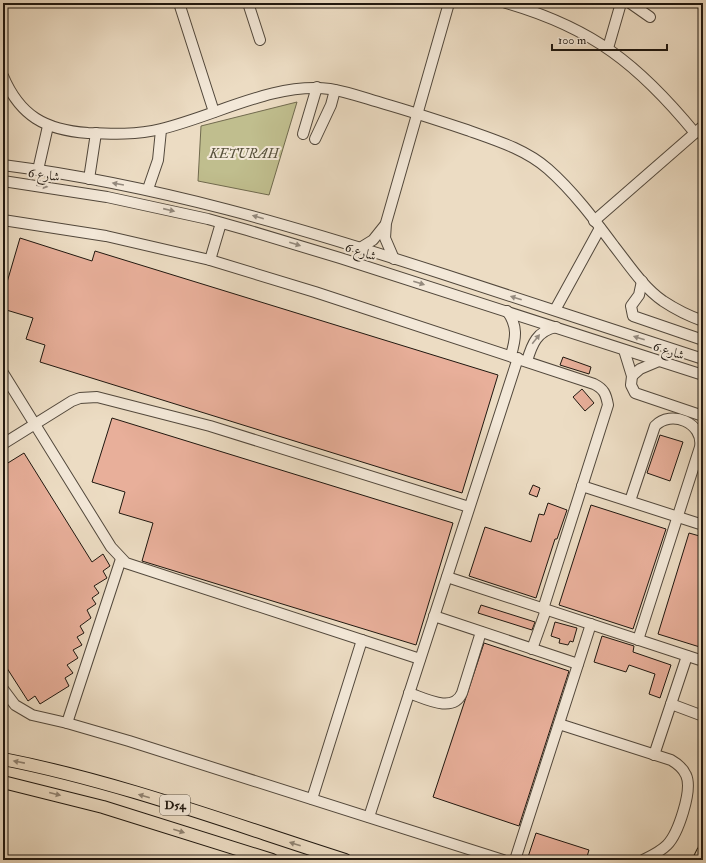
<svg xmlns="http://www.w3.org/2000/svg" width="706" height="863" font-family="'IM FELL Double Pica',Amiri,serif">
<style>
.green{fill:#c0be8e;stroke:#706a4e}
.building{fill:#e8af9a;stroke:#1f170f}
.lines{fill:none;stroke-linecap:round;stroke-linejoin:round}
.minor-casing{stroke:#52483c;stroke-width:12}
.major-casing{stroke:#1f170f;stroke-width:14}
.minor{stroke:#f3e8d8;stroke-width:10}
.major{stroke:#ecdcc3;stroke-width:12}
.oneway{fill:#948a7e}
.oneway2{fill:#908372}
.labels{text-anchor:middle;stroke-width:4;stroke-linejoin:round;paint-order:stroke}
.shield{fill:#f3e8d8;stroke:#5f564b;stroke-width:1}
.shield-label{font-size:12px;font-weight:bold;fill:#1f170f}
.park-label{font-size:13px;font-style:italic;fill:#57513b;stroke:#f3e8d8}
.street-label{font-size:13px;fill:#1f170f;stroke:#f3e8d8}
</style>
<rect width="100%" height="100%" fill="#ecdcc3"/>
<filter id="stains"><feTurbulence type="fractalNoise" baseFrequency=".005" numOctaves="4"/><feColorMatrix values="0 0 0 0 .2 0 0 0 0 .09 0 0 0 0 .02 0 0 0 .5 -.17"/></filter>
<radialGradient id="worn" r=".72"><stop offset=".6" stop-color="#630" stop-opacity="0"/><stop offset="1" stop-color="#630" stop-opacity=".3"/></radialGradient>
<polygon class="green" points="297,102 269,195 198,181 201,126"/>
<g class="building">
<polygon points="20,238 92,261 95,251 498,375 462,493 40,362 45,345 26,339 33,318 3,309 3,296"/>
<polygon points="563,357 591,367 589,374 560,365"/>
<polygon points="582,389 594,403 585,411 573,397"/>
<polygon points="112,418 453,523 416,645 142,561 153,523 119,513 125,492 92,482"/>
<polygon points="660,435 683,442 670,481 647,473"/>
<polygon points="24,453 92,562 103,554 110,566 103,571 107,578 94,586 99,593 92,598 96,604 87,610 91,618 80,626 84,633 77,637 82,645 73,650 78,658 67,665 73,673 65,678 69,686 40,704 35,696 28,701 3,662 3,466"/>
<polygon points="533,485 540,488 537,497 529,494"/>
<polygon points="548,503 567,510 557,539 555,539 536,598 469,576 485,527 531,542 539,514 544,515"/>
<polygon points="591,505 666,529 633,629 559,605"/>
<polygon points="689,533 703,537 703,648 658,634"/>
<polygon points="481,605 535,622 532,630 478,613"/>
<polygon points="555,622 577,628 573,642 570,641 568,645 559,643 560,639 551,636"/>
<polygon points="602,636 634,646 633,652 671,665 660,698 649,694 655,674 629,665 626,672 594,662"/>
<polygon points="484,643 569,671 519,826 433,797"/>
<polygon points="536,833 589,850 586,860 527,860"/>
</g>
<g class="lines">
<g class="minor-casing">
<g id="minor">
<polyline points="179,3 214,112"/>
<polyline points="248,3 260,40"/>
<path d="M506 3C593 28 639 65 695 133"/>
<polyline points="630,3 650,17"/>
<polyline points="608,48 621,3"/>
<path d="M3 76C20 116 45 130 88 133 112 134 137 135 161 129 216 116 273 82 330 89 349 92 367 99 385 104 413 112 440 121 467 130 495 140 525 149 548 169 573 191 594 219 614 246 629 265 643 287 663 301 675 309 689 316 703 321"/>
<polyline points="303,134 317,87"/>
<polyline points="315,139 331,105 335,90"/>
<path d="M3 165C158 185 298 227 446 275 532 303 617 331 703 359"/>
<polyline points="38,170 48,126"/>
<polyline points="89,179 96,133"/>
<polyline points="3,181 107,197 208,219 247,230 340,258 703,375"/>
<polyline points="148,189 158,160 161,130"/>
<path d="M3 220 106 236 210 260 315 292 594 384C604 389 606 394 608 405L543 609"/>
<polyline points="594,221 703,126"/>
<polyline points="360,248 373,240 385,225"/>
<polyline points="394,259 385,238 386,223 449,3"/>
<polyline points="210,260 221,223"/>
<polyline points="642,281 639,295 631,306 633,316 703,340"/>
<polyline points="555,310 600,228"/>
<path d="M507 311C518 326 516 338 511 355"/>
<polyline points="624,350 632,376 631,385 635,393 703,416"/>
<path d="M527 361C532 344 537 331 556 327"/>
<polyline points="3,373 111,547 126,563 420,659"/>
<polyline points="632,376 640,369 659,361"/>
<polyline points="3,444 72,401 80,398 97,397 210,426 469,507"/>
<polyline points="582,486 703,525"/>
<path d="M630 501 655 426C671 409 704 423 700 447L638 640"/>
<polyline points="447,577 703,661"/>
<polyline points="434,616 578,664"/>
<polyline points="532,649 546,610"/>
<polyline points="3,689 15,705 32,715 67,723 129,741 503,860"/>
<path d="M409 693C424 698 453 714 462 693L481 632"/>
<polyline points="671,704 703,716"/>
<polyline points="67,723 121,559"/>
<path d="M559 724 671 760C678 764 683 768 686 775 693 790 678 834 667 845 660 852 651 856 643 860"/>
<polyline points="654,755 687,656"/>
<polyline points="312,799 362,640"/>
<polyline points="369,817 518,358"/>
<polyline points="515,860 591,624"/>
</g>
</g>
<g class="major-casing">
<g id="major">
<path d="M3 759C120 782 232 824 345 860"/>
<polyline points="3,782 103,807 272,860"/>
<polyline points="699,860 703,852"/>
</g>
</g>
<use href="#minor" class="minor"/>
<use href="#major" class="major"/>
</g>
<defs><path id="oneway-solid" d="M-6-.8H1V-3.2L6.5 0L1 3.2V.8H-6Z"/></defs>
<g class="oneway">
<use href="#oneway-solid" transform="translate(118 184) rotate(-170)"/>
<use href="#oneway-solid" transform="translate(42 186) rotate(8)"/>
<use href="#oneway-solid" transform="translate(169 210) rotate(13)"/>
<use href="#oneway-solid" transform="translate(258 217) rotate(-164)"/>
<use href="#oneway-solid" transform="translate(295 244) rotate(17)"/>
<use href="#oneway-solid" transform="translate(419 283) rotate(18)"/>
<use href="#oneway-solid" transform="translate(516 298) rotate(-162)"/>
<use href="#oneway-solid" transform="translate(639 338) rotate(-162)"/>
<use href="#oneway-solid" transform="translate(536 339) rotate(-51)"/>
</g>
<g class="oneway2">
<use href="#oneway-solid" transform="translate(19 762) rotate(-169)"/>
<use href="#oneway-solid" transform="translate(55 794) rotate(14)"/>
<use href="#oneway-solid" transform="translate(144 796) rotate(-164)"/>
<use href="#oneway-solid" transform="translate(179 831) rotate(18)"/>
<use href="#oneway-solid" transform="translate(295 844) rotate(-162)"/>
</g>
<g class="labels">
<rect class="shield" x="160" y="795" width="30" height="20" rx="3"/>
<g class="shield-label">
<text x="175" y="809">D54</text>
</g>
<g class="park-label">
<text x="244" y="158">KETURAH</text>
</g>
<g class="street-label">
<text transform="translate(44 174) rotate(8)" y="5">شارع 6</text>
<text transform="translate(361 251) rotate(18)" y="5">شارع 6</text>
<text transform="translate(669 350) rotate(18)" y="5">شارع 6</text>
</g>
</g>
<rect width="706" height="863" fill="none" stroke="#ecdcc3" stroke-width="16"/>
<rect x="4" y="4" width="698" height="855" fill="none" stroke="#1f170f" stroke-width="2"/>
<rect x="8" y="8" width="690" height="847" fill="none" stroke="#1f170f"/>
<path d="M552 44v6h115v-6" fill="none" stroke="#1f170f" stroke-width="2"/>
<text x="558" y="44" font-size="12" fill="#1f170f" stroke="#f3e8d8" stroke-width="3" paint-order="stroke">100 m</text>
<rect width="100%" height="100%" filter="url(#stains)"/>
<rect width="100%" height="100%" fill="url(#worn)"/>
</svg>
